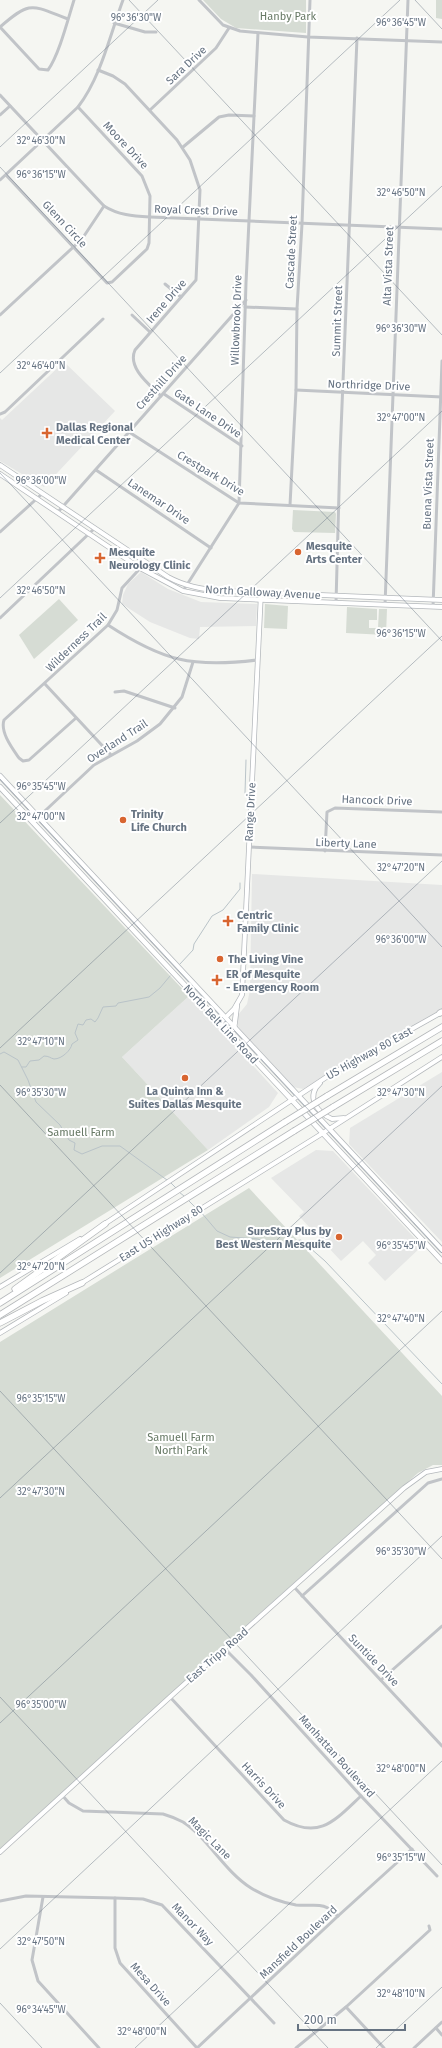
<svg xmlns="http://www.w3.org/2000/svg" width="442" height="2048" font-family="'Fira Sans',sans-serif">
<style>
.built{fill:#e6e7e6}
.green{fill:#d6dcd4}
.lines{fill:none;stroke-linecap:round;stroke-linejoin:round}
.stream{stroke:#b9c3c8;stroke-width:1}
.secondary-casing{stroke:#b4b8bc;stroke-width:5.5}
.primary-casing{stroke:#b4b8bc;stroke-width:6}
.highway-casing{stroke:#b4b7ba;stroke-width:7}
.street{stroke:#c1c4c8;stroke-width:3}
.secondary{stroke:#fff;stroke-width:4}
.primary{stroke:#fff;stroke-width:4.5}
.highway{stroke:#fff;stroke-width:5.5}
.highway-bridge-casing{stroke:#b4b7ba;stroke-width:7;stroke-linecap:butt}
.highway-bridge{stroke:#fff;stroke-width:5.5}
.ticks{fill:none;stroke:#667382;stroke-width:1;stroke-opacity:0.45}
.poi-dot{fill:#d86530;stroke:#fff;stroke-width:1.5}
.labels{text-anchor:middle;stroke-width:4;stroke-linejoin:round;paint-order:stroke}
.park-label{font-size:11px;fill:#677965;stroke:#fff}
.street-label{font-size:11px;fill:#667382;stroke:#fff}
.poi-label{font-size:11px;font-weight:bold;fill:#667382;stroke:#fff;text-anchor:start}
.ticks-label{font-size:10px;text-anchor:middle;fill:#667382;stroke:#fff;stroke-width:4;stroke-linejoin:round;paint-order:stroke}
</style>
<rect width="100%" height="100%" fill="#f5f6f2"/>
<g class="built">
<polygon points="64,362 115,411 44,487 0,461 0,418 2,420"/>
<polygon points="141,572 168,589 201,602 257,604 256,626 200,627 199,639 190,638 150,622 122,604 123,595 128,584"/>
<polygon points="252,874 442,885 442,1009 303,1089 293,1087 241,1031 238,1026 238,1015 247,1004 250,990"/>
<polygon points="189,996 278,1093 269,1107 208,1150 122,1057"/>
<polygon points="442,1072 442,1242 349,1144 350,1128"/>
<polygon points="316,1150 333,1151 422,1246 385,1281 368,1263 376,1255 363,1241 341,1261 299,1216 304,1212 271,1178"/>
</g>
<g class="green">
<polygon points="203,0 306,0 306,33 236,28 221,19"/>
<polygon points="436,0 442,0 442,19 436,18"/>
<polygon points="293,510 335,512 336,514 335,533 294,532 292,529"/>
<polygon points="59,599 78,620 34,659 19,635"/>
<polygon points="265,604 288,606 287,629 264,628"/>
<polygon points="347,607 377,609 377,620 369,620 369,628 378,628 379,609 387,609 386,635 346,633"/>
<polygon points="0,795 189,996 122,1057 208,1150 0,1278"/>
<polygon points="249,1188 442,1396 442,1465 433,1465 418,1473 223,1646 0,1851 0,1342"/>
</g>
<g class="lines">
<g class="stream">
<polyline points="245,793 246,760"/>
<polyline points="180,964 193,950 194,944 212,916 223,910 240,889 240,883"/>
<polyline points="0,1054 4,1052 18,1060 28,1080 36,1102 60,1125 69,1140 75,1143 74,1150 82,1154 102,1146 120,1146 167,1180"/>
<path d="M22 1067H26L30 1061 39 1060 44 1056C49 1056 50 1058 54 1059 62 1059 71 1050 72 1044L78 1040 75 1033 78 1024 83 1025 86 1020 91 1019 95 1022 98 1018 103 1007 116 1006 118 1003 149 997 160 988 170 976"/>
<polyline points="171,1183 176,1188"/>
<polyline points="179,1192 184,1196"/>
<polyline points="188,1200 197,1209"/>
<polyline points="200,1211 217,1231 230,1237 258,1239 280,1249 293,1241 301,1240 325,1261 442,1384"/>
</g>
<g class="secondary-casing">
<g id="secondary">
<path d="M0 465 168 577C186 587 205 590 225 591L442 600"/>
<polyline points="0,474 140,568 183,591 220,598 442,607"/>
<polyline points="220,1023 234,1009 242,995 261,592"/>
<path d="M320 1083C306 1096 316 1112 332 1119L344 1118"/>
<polyline points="103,1225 328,1076 442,1012"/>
<polyline points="80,1284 323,1133 442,1057"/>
<polyline points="0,1287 80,1239"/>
<polyline points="0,1333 66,1293"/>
<polyline points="0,1852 170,1697 404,1488 426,1472 442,1469"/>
</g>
</g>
<g class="primary-casing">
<g id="primary">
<polyline points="0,776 442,1250"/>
<polyline points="0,787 442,1261"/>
<polyline points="234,1029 237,1005"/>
</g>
</g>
<g class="highway-casing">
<g id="highway">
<polyline points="440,1013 442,1012"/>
<polyline points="327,1096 442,1027"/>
<polyline points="333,1107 442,1041"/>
<polyline points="15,1289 105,1224"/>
<polyline points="0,1303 285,1122"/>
<polyline points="0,1315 294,1131"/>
<polyline points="0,1323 42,1301 82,1283"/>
</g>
</g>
<g class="street">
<polyline points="199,0 223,25 240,31 308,37 442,42"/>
<path d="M68 19C31 5 31 0 0 27L39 69 48 70C59 55 68 19 74 0"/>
<polyline points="114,23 145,32 156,32"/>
<path d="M98 70 113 76 125 84 177 140 190 160 200 190 196 280 135 350C127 368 150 385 161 396"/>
<path d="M0 95 104 206C118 215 133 216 150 217L442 229"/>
<polyline points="150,110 216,48 229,28"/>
<polyline points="0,115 10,106"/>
<polyline points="183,147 219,117 229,115 254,116"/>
<polyline points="6,175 107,283 112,282 147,249 149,243 150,196 142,176 78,107"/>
<path d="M0 180 78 107C101 77 110 35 123 0"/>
<polyline points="165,284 181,297"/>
<polyline points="245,307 297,309"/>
<polyline points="0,315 82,239 104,206"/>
<polyline points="132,315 150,332"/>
<polyline points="296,390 442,397"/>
<polyline points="164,394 242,446"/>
<polyline points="0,414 5,412 103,319"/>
<polyline points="129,432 239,503 339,508"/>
<polyline points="96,470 211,548"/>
<polyline points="290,505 296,390 297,309 302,224 310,0"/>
<polyline points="58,512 246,300"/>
<polyline points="0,532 43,493"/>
<polyline points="183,591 239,503 246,283 258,33"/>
<polyline points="336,603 340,455 357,38"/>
<polyline points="385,605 408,0"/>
<polyline points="433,607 442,361"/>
<polyline points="0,618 95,528"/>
<path d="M108 625C163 661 192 668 257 660"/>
<polyline points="45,684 111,755"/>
<polyline points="115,692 124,691 175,708"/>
<path d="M76 718 29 760 23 761 19 758C12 748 0 732 4 720L108 625 117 610 122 588 146 562"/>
<polyline points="32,823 94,765 137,741 160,724 182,697 193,662"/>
<polyline points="249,847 442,855"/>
<polyline points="325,851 327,812 335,808 442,812"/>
<polyline points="294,1587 442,1746"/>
<polyline points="302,1596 428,1483 442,1479"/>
<polyline points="225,1649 251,1675 361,1796 437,1876"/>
<polyline points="381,1680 442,1626"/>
<path d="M170 1697 284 1820C320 1840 335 1820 361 1796"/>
<path d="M62 1795 69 1803 83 1811 163 1814C170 1816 177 1819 183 1822 208 1838 224 1871 251 1888 264 1896 280 1902 296 1905 316 1907 322 1900 338 1916"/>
<polyline points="43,1897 32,1960 38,1981 99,2048"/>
<polyline points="115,1898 115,1948 120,1963 197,2048"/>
<polyline points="0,1901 26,1896 115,1898 143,1899 162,1905 274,2023"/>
<polyline points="346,2007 384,2048"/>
<polyline points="436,2028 442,2035"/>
<polyline points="197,2048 338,1916 412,1849"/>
<polyline points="296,2048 346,2007 430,1930 429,1926"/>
<polyline points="414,2048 442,2022"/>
</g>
<use href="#secondary" class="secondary"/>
<use href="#primary" class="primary"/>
<use href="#highway" class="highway"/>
<g class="highway-bridge-casing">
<g id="highway-bridge">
<polyline points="285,1122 327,1096"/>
<polyline points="294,1131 333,1107"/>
</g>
</g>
<use href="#highway-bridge" class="highway-bridge"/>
</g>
<path class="ticks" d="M129 0 442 335M415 0 442 29M0 147 158 0M0 167 442 641M0 373 400 0M0 473 442 947M0 598 442 186M0 779 442 1253M0 823 442 411M0 1048 442 636M0 1085 442 1559M0 1273 442 861M0 1391 442 1865M0 1498 442 1086M0 1697 328 2048M0 1723 442 1311M0 1949 442 1536M0 2003 42 2048M135 2048 442 1761M376 2048 442 1987"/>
<g class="poi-dot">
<path d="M45 427h4v4h4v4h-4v4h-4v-4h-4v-4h4z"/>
<circle cx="298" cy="552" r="4"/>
<path d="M98 552h4v4h4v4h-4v4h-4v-4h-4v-4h4z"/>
<circle cx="123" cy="820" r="4"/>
<path d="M226 915h4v4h4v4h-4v4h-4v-4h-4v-4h4z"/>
<circle cx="220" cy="959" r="4"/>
<path d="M215 974h4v4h4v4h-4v4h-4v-4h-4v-4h4z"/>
<circle cx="185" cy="1078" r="4"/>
<circle cx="339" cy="1237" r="4"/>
</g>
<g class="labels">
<g class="park-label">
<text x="288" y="20">Hanby Park</text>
<text x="81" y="1136">Samuell Farm</text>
<text x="181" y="1441">Samuell Farm<tspan x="181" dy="13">North Park</tspan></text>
</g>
<g class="street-label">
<text transform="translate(186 65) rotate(-43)" y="4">Sara Drive</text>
<text transform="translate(126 145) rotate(47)" y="4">Moore Drive</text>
<text transform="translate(196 210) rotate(2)" y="4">Royal Crest Drive</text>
<text transform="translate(65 224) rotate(47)" y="4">Glenn Circle</text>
<text transform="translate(291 252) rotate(-87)" y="4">Cascade Street</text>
<text transform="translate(388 266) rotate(-88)" y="4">Alta Vista Street</text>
<text transform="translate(166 301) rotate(-49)" y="4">Irene Drive</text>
<text transform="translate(236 320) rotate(-88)" y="4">Willowbrook Drive</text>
<text transform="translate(337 321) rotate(-88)" y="4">Summit Street</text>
<text transform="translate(161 382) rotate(-48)" y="4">Cresthill Drive</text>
<text transform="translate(369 385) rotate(2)" y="4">Northridge Drive</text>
<text transform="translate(208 413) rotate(34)" y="4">Gate Lane Drive</text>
<text transform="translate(211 473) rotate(31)" y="4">Crestpark Drive</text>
<text transform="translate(428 484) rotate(-88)" y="4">Buena Vista Street</text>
<text transform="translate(159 501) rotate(34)" y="4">Lanemar Drive</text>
<text transform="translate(263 592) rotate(3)" y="4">North Galloway Avenue</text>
<text transform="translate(76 642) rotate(-44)" y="4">Wilderness Trail</text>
<text transform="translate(117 741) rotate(-33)" y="4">Overland Trail</text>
<text transform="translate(377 800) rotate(2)" y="4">Hancock Drive</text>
<text transform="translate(250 812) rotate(-87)" y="4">Range Drive</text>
<text transform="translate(346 843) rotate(2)" y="4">Liberty Lane</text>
<text transform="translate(221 1024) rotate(47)" y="4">North Belt Line Road</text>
<text transform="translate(369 1053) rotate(-29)" y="4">US Highway 80 East</text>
<text transform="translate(161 1233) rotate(-32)" y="4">East US Highway 80</text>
<text transform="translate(217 1655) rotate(-41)" y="4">East Tripp Road</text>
<text transform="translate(374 1660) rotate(46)" y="4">Suntide Drive</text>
<text transform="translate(337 1756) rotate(48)" y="4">Manhattan Boulevard</text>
<text transform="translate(264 1785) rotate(47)" y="4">Harris Drive</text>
<text transform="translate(210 1838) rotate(45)" y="4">Magic Lane</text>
<text transform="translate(193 1924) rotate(46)" y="4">Manor Way</text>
<text transform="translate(298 1942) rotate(-43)" y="4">Mansfield Boulevard</text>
<text transform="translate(151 1984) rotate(48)" y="4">Mesa Drive</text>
</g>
<g class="poi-label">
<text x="56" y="431">Dallas Regional<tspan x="56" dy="13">Medical Center</tspan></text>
<text x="306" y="550">Mesquite<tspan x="306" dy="13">Arts Center</tspan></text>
<text x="109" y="556">Mesquite<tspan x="109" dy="13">Neurology Clinic</tspan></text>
<text x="131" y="818">Trinity<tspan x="131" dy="13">Life Church</tspan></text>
<text x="237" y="919">Centric<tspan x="237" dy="13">Family Clinic</tspan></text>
<text x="228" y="963">The Living Vine</text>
<text x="226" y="978">ER of Mesquite<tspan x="226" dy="13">- Emergency Room</tspan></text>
<text x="185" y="1095" text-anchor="middle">La Quinta Inn &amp;<tspan x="185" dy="13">Suites Dallas Mesquite</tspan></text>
<text x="331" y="1235" text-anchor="end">SureStay Plus by<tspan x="331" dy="13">Best Western Mesquite</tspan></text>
</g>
</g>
<g class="ticks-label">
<text x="136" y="21">96°36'30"W</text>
<text x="401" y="26">96°36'45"W</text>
<text x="41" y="144">32°46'30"N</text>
<text x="41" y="178">96°36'15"W</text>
<text x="401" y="196">32°46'50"N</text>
<text x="401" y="332">96°36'30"W</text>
<text x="41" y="369">32°46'40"N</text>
<text x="401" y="421">32°47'00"N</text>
<text x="41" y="484">96°36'00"W</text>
<text x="41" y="594">32°46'50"N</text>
<text x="401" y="637">96°36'15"W</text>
<text x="41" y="790">96°35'45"W</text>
<text x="41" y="820">32°47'00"N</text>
<text x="401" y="871">32°47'20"N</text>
<text x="401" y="943">96°36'00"W</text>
<text x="41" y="1045">32°47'10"N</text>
<text x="41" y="1096">96°35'30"W</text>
<text x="401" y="1096">32°47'30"N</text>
<text x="401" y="1249">96°35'45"W</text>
<text x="41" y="1270">32°47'20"N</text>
<text x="401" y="1322">32°47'40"N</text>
<text x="41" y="1402">96°35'15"W</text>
<text x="41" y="1495">32°47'30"N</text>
<text x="401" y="1555">96°35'30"W</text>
<text x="41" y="1708">96°35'00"W</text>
<text x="401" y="1772">32°48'00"N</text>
<text x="401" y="1861">96°35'15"W</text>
<text x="41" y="1945">32°47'50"N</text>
<text x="401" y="1997">32°48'10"N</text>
<text x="41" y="2013">96°34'45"W</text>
<text x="142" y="2035">32°48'00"N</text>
</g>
<path d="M298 2024v6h107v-6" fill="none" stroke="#667382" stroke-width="2"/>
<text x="304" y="2024" font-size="12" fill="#667382" stroke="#ffffff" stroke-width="3" paint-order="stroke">200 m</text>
</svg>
